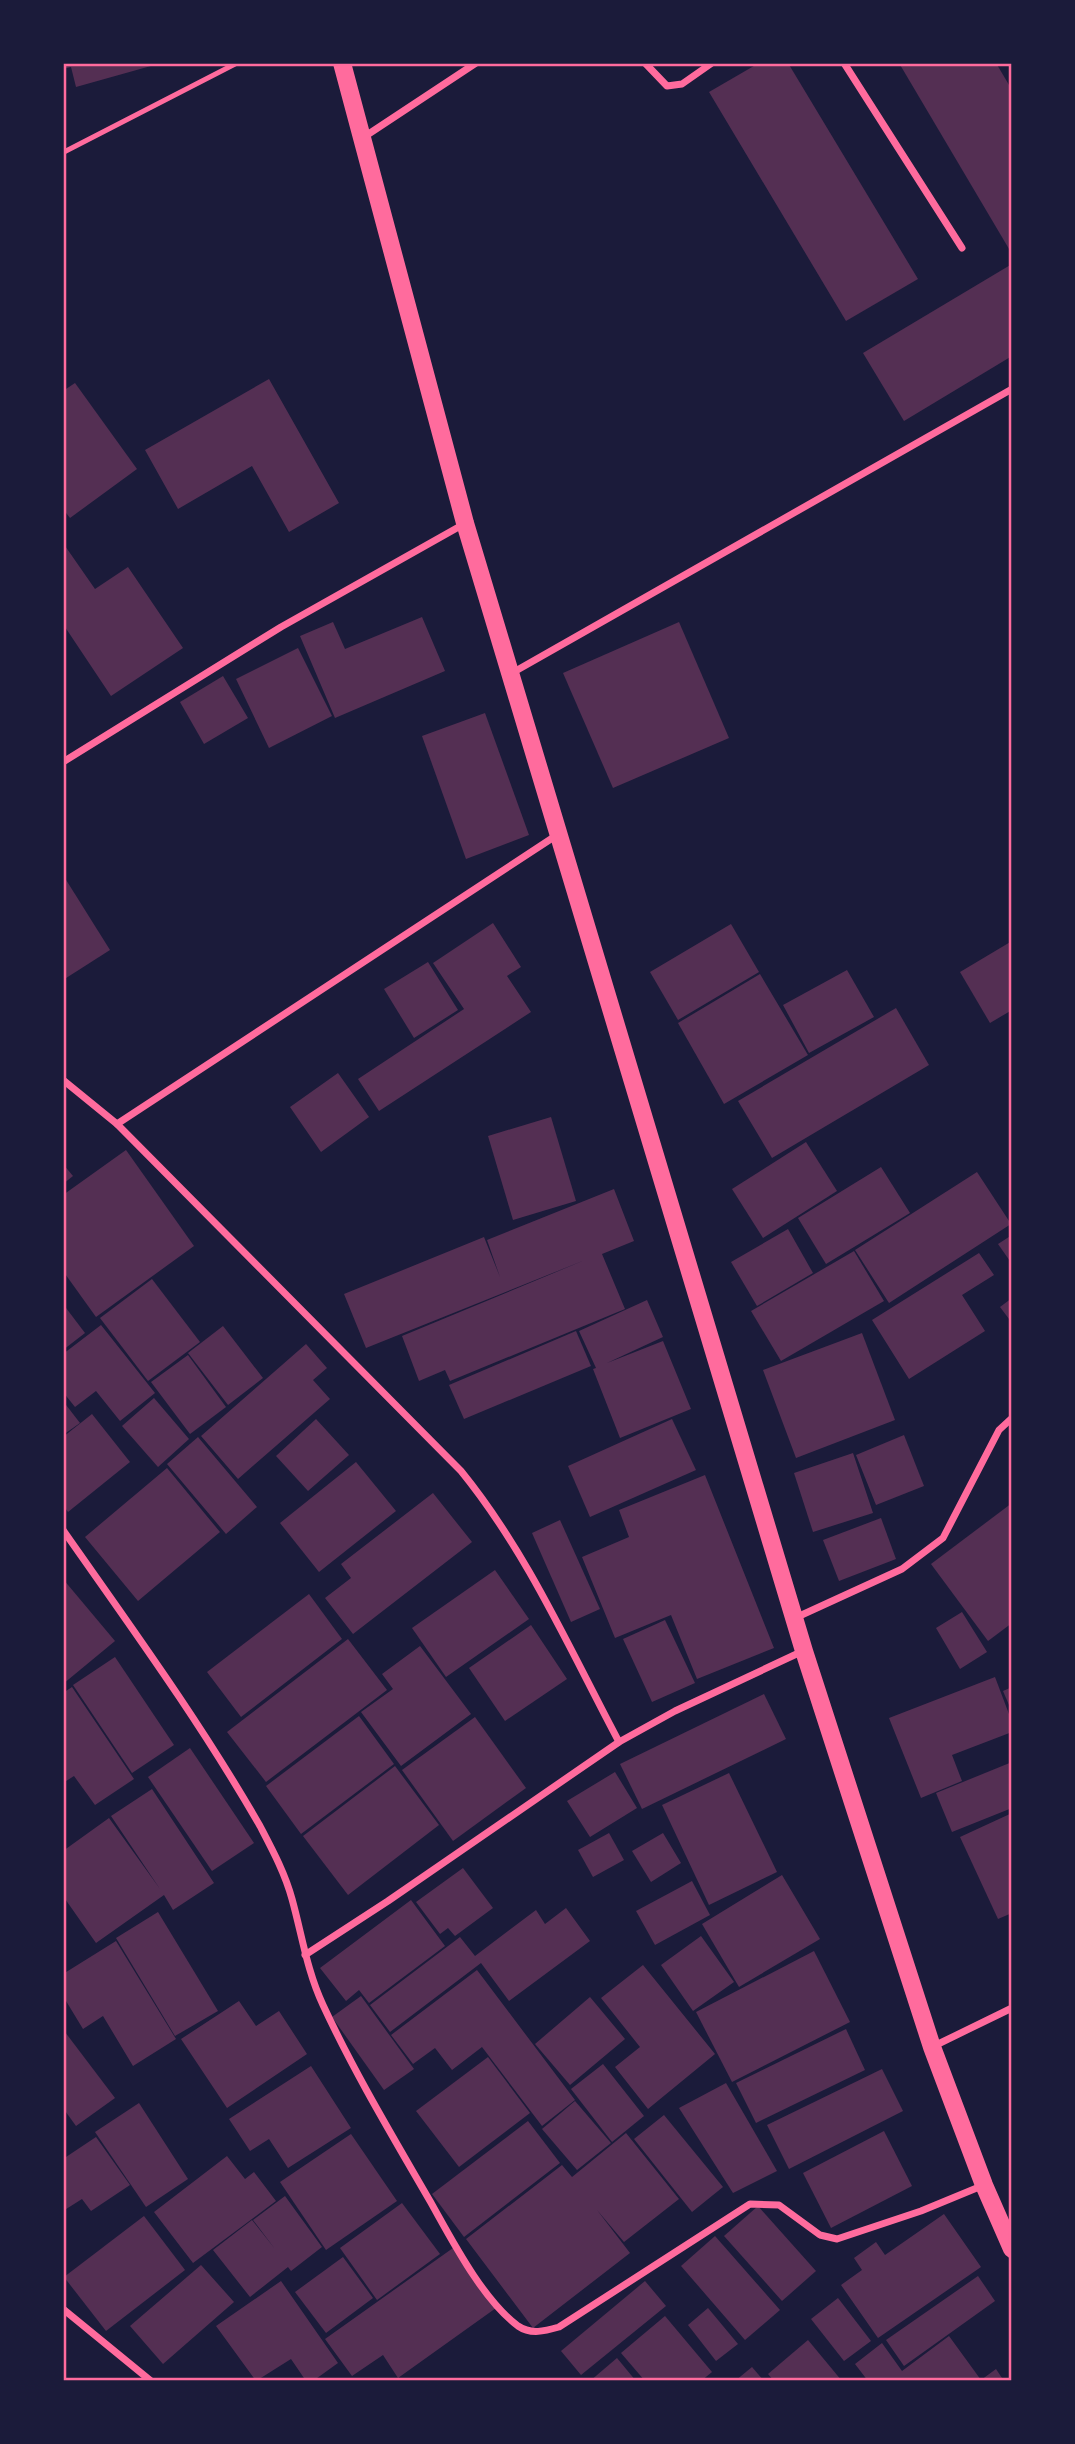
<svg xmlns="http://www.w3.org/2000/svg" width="1075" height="2444" font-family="Roboto,sans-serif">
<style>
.building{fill:#542f53}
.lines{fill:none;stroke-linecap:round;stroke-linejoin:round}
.service{stroke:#ff6b9d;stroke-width:5}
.minor{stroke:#ff6b9d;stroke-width:7}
.primary{stroke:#ff6b9d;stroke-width:18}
.neatline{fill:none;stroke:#ff6b9d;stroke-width:2.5}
</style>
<rect width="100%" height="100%" fill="#1b1b3a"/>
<g class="building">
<polygon points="63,63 158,63 158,64 76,87 71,67 63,69"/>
<polygon points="759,63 788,63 918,279 846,321 709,92"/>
<polygon points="899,63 996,63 1012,90 1012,254"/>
<polygon points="1012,264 1012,356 904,421 863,353"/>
<polygon points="269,379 339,503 289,532 252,466 178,509 145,450"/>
<polygon points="75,383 137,469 70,518 63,509 63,391"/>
<polygon points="63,543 95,589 128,567 183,648 111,696 63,624"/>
<polygon points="422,617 445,671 335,718 300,636 333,622 345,649"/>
<polygon points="679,622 729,738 613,788 563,673"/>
<polygon points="298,648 332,716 269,748 236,679"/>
<polygon points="223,676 248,718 204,744 180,702"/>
<polygon points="485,713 529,835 466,859 422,736"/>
<polygon points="63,875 110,950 63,980"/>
<polygon points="493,923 521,967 507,976 531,1012 379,1111 358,1079 464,1009 433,963"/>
<polygon points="731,924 759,972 678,1020 650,972"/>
<polygon points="1012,941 1012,1010 990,1023 960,972"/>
<polygon points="428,962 458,1010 414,1038 384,989"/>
<polygon points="847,970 874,1017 809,1053 783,1005"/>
<polygon points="760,974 808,1055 724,1104 678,1023"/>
<polygon points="896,1008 929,1065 772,1158 738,1101"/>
<polygon points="338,1073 369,1117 321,1152 290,1107"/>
<polygon points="551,1117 576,1201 513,1220 488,1136"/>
<polygon points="806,1142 837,1191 763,1238 732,1189"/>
<polygon points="126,1150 194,1246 96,1317 63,1271 63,1195"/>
<polygon points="63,1164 73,1176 63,1184"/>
<polygon points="881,1167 910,1213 826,1264 798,1218"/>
<polygon points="977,1172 1011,1224 889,1303 855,1250"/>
<polygon points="614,1189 634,1241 602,1254 625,1309 450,1381 445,1370 419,1381 402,1336 585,1260 366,1348 344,1294 484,1237 500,1277 487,1240"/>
<polygon points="788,1229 813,1273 757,1306 731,1262"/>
<polygon points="1012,1235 1012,1264 998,1244"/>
<polygon points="854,1251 884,1301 781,1361 751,1311"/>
<polygon points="979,1253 994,1275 962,1295 985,1331 909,1379 872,1320"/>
<polygon points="152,1279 200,1342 148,1381 100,1318"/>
<polygon points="1012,1298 1012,1323 1000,1307"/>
<polygon points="647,1300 663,1337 607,1363 663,1341 691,1409 620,1438 593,1369 596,1368 579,1331"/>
<polygon points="63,1304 85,1333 63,1350"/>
<polygon points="101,1325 155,1393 120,1421 96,1391 75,1407 63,1392 63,1354"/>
<polygon points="223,1326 263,1378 228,1405 188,1353"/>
<polygon points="576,1331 591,1366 464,1419 449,1385"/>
<polygon points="862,1333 895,1420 796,1458 763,1370"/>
<polygon points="306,1344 327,1368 313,1380 330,1399 238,1479 201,1436"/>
<polygon points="188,1355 226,1407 190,1434 151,1382"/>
<polygon points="154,1398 189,1439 158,1467 122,1426"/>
<polygon points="63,1401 80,1423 63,1435"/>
<polygon points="92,1414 130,1462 68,1512 63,1505 63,1437"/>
<polygon points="316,1419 349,1455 308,1491 276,1456"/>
<polygon points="672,1419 696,1470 590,1517 568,1466"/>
<polygon points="904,1435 924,1486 876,1505 856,1455"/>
<polygon points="198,1437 257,1507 226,1534 167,1464"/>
<polygon points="853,1453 873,1513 813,1532 794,1473"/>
<polygon points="356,1462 396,1511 319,1572 280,1523"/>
<polygon points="167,1468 220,1532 138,1601 85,1537"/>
<polygon points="705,1475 774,1648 697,1679 671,1615 615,1638 582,1557 629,1537 619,1510"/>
<polygon points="433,1493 472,1542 353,1634 325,1598 351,1578 341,1564"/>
<polygon points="1012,1503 1012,1623 988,1641 931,1564"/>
<polygon points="881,1518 896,1559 839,1581 823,1540"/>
<polygon points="560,1520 600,1609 571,1622 532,1533"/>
<polygon points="495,1570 529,1619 446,1677 412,1628"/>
<polygon points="63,1579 115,1641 63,1684"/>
<polygon points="309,1594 342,1639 241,1717 207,1672"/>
<polygon points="962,1612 987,1652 960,1669 936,1628"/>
<polygon points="665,1620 695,1683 652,1702 623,1639"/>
<polygon points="531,1625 567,1679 505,1721 469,1668"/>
<polygon points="348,1639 387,1690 266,1782 227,1732"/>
<polygon points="420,1646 471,1714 401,1766 361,1712 393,1689 382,1674"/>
<polygon points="115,1657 174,1745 132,1773 73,1685"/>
<polygon points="995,1677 1012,1722 1012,1732 952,1755 962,1781 921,1798 889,1718"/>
<polygon points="72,1687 134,1779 95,1805 74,1776 63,1783 63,1693"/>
<polygon points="1012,1687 1012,1712 1003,1691"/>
<polygon points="764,1694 786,1739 642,1809 620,1764"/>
<polygon points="359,1716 394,1764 301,1834 266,1786"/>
<polygon points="475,1717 526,1788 453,1841 402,1770"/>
<polygon points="190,1748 254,1843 212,1871 148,1777"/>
<polygon points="1012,1762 1012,1808 952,1832 936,1793"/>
<polygon points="395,1766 439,1825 348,1895 303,1836"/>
<polygon points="615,1772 637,1808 590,1837 567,1801"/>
<polygon points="729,1773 777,1872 709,1905 662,1805"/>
<polygon points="152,1789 214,1883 173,1910 164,1895 96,1943 63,1896 63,1851 109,1818 160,1889 111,1816"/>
<polygon points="1012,1813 1012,1913 998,1919 960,1837"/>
<polygon points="609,1833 624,1860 593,1877 578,1850"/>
<polygon points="663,1833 681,1863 651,1882 632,1851"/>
<polygon points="463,1868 493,1908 455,1936 448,1928 440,1934 416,1902"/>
<polygon points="782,1875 820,1939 739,1987 702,1924"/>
<polygon points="692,1881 710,1915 655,1945 636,1911"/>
<polygon points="411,1900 445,1946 369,2003 359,1990 346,2001 320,1968"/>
<polygon points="566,1908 590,1941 509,2001 481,1963 390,2032 370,2005 460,1937 475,1956 536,1910 545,1924"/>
<polygon points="158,1912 218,2011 175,2036 116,1938"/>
<polygon points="701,1936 734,1982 693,2011 661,1965"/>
<polygon points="116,1941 176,2039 133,2066 103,2016 83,2029 63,1996 63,1974"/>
<polygon points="814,1951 850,2022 732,2082 696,2012"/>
<polygon points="643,1965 715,2054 648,2109 615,2067 640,2047 601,1998"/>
<polygon points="477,1970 575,2100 542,2126 482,2047 452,2070 435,2048 413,2064 391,2035"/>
<polygon points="361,1996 414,2069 384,2090 332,2017"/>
<polygon points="590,1997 625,2039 570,2085 535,2044"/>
<polygon points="239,2001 256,2026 279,2011 307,2054 227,2108 181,2039"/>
<polygon points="846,2029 865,2070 756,2123 736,2083"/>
<polygon points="65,2032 115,2098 76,2126 63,2108"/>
<polygon points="488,2057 530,2113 459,2167 416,2111"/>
<polygon points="603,2064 644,2116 612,2142 571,2089"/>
<polygon points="311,2066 351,2128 288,2168 269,2139 250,2151 229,2119"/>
<polygon points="882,2069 903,2111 789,2169 767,2125"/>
<polygon points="726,2083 777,2171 733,2193 679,2108"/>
<polygon points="575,2101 611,2143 577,2170 542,2129"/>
<polygon points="139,2103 188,2179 146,2207 95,2132"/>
<polygon points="664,2115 723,2187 692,2212 634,2139"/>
<polygon points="528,2121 560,2163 464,2237 432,2194"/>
<polygon points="884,2131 912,2186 831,2228 803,2173"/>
<polygon points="626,2133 679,2199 624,2242 597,2210 630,2253 533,2328 466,2239 562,2165 572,2177"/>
<polygon points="351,2134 397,2201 326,2250 280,2182"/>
<polygon points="96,2137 130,2185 91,2211 82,2199 63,2211 63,2159"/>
<polygon points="227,2156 245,2179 254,2172 276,2201 193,2263 154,2212"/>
<polygon points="285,2196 322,2247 291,2271 288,2267 250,2297 213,2250 252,2220 275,2249 253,2220"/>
<polygon points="402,2203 440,2254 377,2300 340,2248"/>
<polygon points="758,2206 816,2271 782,2301 724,2236"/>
<polygon points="944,2214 981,2267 878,2338 841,2285 862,2270 854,2258 876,2242 885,2255"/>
<polygon points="144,2216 185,2270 106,2331 64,2277"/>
<polygon points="715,2236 780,2310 745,2340 681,2266"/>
<polygon points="453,2248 496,2308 398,2378 383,2355 352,2376 325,2339"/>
<polygon points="343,2257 373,2298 326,2333 295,2292"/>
<polygon points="201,2265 234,2302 163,2364 130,2326"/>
<polygon points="978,2276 995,2301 904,2366 886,2340"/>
<polygon points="281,2281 338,2363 313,2381 306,2381 291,2359 256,2381 216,2326"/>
<polygon points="645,2281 666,2306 581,2375 561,2351"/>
<polygon points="838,2298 871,2341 844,2361 811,2319"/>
<polygon points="708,2308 738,2344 716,2361 688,2325"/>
<polygon points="665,2316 712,2372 701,2381 645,2381 621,2353"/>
<polygon points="949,2336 981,2380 996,2369 1004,2381 868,2381 855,2364 882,2343 902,2371"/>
<polygon points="808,2340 842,2381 774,2381 768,2374"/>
<polygon points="617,2358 636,2381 590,2381"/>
<polygon points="752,2367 764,2381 735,2381"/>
</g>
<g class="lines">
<polyline class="service" points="64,152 237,63"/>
<g class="minor">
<polyline points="645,63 667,86 682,84 712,63"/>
<polyline points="844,63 962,248"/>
<polyline points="364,137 476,63"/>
<polyline points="512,673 1012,389"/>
<polyline points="63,762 281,627 464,524"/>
<path d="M63 1080 117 1124 461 1471C527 1552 570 1650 619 1742"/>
<polyline points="117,1124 557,835"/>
<path d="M63 1530C131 1627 201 1723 260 1826 272 1849 285 1873 292 1899 302 1935 307 1971 323 2005 354 2072 393 2137 430 2201 452 2240 482 2299 518 2326 531 2335 545 2331 559 2327L750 2204 779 2205 820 2235 837 2239 921 2211 984 2185"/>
<polyline points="795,1618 902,1569 943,1538 999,1430 1012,1418"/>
<polyline points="305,1955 388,1901 619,1742 675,1711 803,1651"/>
<polyline points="934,2046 1012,2008"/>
<polyline points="63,2309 151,2381"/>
</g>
<polyline class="primary" points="342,63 465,523 804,1651 932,2047 984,2185 1012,2249"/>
</g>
<rect width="1075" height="2444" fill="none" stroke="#1b1b3a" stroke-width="130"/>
<rect x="65" y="65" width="945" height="2314" class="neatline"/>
</svg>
